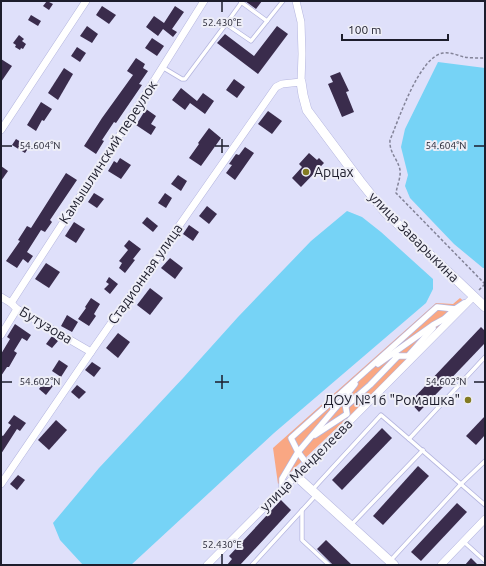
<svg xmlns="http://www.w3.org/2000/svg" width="486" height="566" font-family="Ubuntu,sans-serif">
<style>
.green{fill:#f9a783}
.water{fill:#76d3f6}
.building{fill:#3a2c4c}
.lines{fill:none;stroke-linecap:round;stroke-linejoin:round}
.service-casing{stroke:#b5b6df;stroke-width:5}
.pedestrian-casing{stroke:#b5b6df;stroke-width:7}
.minor-casing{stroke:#b5b6df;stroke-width:8}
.tertiary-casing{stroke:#b5b6df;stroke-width:10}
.path{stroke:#838398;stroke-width:1.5;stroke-dasharray:3 2;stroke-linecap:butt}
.service{stroke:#fff;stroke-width:3.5}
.pedestrian{stroke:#fff;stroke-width:5.5}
.minor{stroke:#fff;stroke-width:7}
.tertiary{stroke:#fff;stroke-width:9}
.ticks{fill:none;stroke:#1d1d2c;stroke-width:1.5}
.poi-dot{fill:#837b22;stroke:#eeeef7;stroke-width:1.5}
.labels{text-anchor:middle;stroke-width:4;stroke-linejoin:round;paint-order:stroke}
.street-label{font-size:14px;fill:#1d1d2c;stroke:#eeeef7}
.poi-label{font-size:14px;fill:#1d1d2c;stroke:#eeeef7;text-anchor:start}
.ticks-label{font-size:10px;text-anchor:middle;fill:#1d1d2c;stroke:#eeeef7;stroke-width:4;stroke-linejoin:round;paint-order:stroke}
</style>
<rect width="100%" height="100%" fill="#dfe0fa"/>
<polygon class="green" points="460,298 467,304 278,484 273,448 436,303 453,304"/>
<g class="water">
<polygon points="438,62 485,68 485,268 483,268 454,244 410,198 405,186 408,175 401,147 405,129"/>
<polygon points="347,211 362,217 381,232 433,279 433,289 426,303 274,433 131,565 83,565 60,540 53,523 99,468 184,377 238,317 311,241"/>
</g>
<g class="building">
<polygon points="47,1 53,4 49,10 43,6"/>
<polygon points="245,1 262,1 256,9"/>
<polygon points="102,6 116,15 109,24 96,15"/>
<polygon points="175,6 184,12 172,29 177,32 173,37 163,29 158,36 146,27 154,16 164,23"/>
<polygon points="31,15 41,21 38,26 28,20"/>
<polygon points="87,26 98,34 92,43 80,36"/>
<polygon points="277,26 288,34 258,74 217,43 225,34 254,56"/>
<polygon points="19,35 24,39 22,41 26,44 23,49 21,48 20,50 15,47 16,45 13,43"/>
<polygon points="152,38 164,46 157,56 145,48"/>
<polygon points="77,47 86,53 80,62 71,56"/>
<polygon points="136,58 145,64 143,68 148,71 139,84 142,85 116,123 114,122 102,140 104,141 96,154 84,146 102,118 133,75 127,71"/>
<polygon points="1,59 12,66 1,82"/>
<polygon points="64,68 73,74 58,100 48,93"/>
<polygon points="340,72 349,91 346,92 354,112 342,117 328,84 333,82 330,76"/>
<polygon points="234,79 245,87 237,98 226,90"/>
<polygon points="181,88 197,101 203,93 214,101 205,114 190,103 185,110 172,100"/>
<polygon points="41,102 52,109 44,121 42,120 36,131 27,125"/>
<polygon points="146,109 156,116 151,124 156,127 151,135 136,125"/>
<polygon points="268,111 282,121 272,134 258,124"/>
<polygon points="209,128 221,138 201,166 189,158 199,144 198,143"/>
<polygon points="16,139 29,147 25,153 12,145"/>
<polygon points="245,147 254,153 235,180 226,173 232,165 229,164 236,154 239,155"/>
<polygon points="309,153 317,160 319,158 324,163 301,187 292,178 302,167 299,164"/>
<polygon points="120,158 131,165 121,179 108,171 114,161 117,163"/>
<polygon points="1,166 8,171 1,181"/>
<polygon points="66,173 77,180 50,220 52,222 45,232 41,230 27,252 33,256 28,263 23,259 17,268 6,261 20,241 18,240 27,226 31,228"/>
<polygon points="178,175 187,181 181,191 171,184"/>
<polygon points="94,193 104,199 97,208 88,202"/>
<polygon points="165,193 172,198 166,208 158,203"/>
<polygon points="207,206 217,214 209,224 199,216"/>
<polygon points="147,217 158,226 153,232 142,223"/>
<polygon points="74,222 85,229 76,243 65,236"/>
<polygon points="189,225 199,232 193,241 183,234"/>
<polygon points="129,240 141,249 133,259 135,260 125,273 119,268 122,263 119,261 128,250 124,246"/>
<polygon points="170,258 183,268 175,279 161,268"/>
<polygon points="46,263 60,272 49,288 35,279"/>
<polygon points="109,277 118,284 110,294 104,289 109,284 106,282"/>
<polygon points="150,288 163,298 150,315 137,305"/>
<polygon points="91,298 100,304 94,314 96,316 89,326 78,319 86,308 85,307"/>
<polygon points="67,315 78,322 72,332 61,326"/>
<polygon points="15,324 31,335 27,341 22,338 14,351 17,353 9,367 7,367 1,376 1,354 10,339 7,337"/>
<polygon points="481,327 485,331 485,343 419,412 410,402"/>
<polygon points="118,333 130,342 118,358 106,348"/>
<polygon points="52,336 58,341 52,348 46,344"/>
<polygon points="59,360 68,366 61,377 52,371"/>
<polygon points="92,362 101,368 94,377 85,370"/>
<polygon points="45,381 53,386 46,395 39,389"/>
<polygon points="77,385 86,392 79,399 71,392"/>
<polygon points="14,415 26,423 20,431 17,429 1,454 1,435 3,436 11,425 8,423"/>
<polygon points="485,416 485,435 476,445 466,436"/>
<polygon points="56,420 67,430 49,450 38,440"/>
<polygon points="382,428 392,438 342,490 332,480"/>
<polygon points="418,466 429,476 383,525 373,516"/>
<polygon points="18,475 25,480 17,490 10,484"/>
<polygon points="281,500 291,510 240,565 227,565 232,559 229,556"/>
<polygon points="457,503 467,512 421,561 411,552"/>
<polygon points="326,540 352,565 332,564 317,549"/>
<polygon points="471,558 478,565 465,565"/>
</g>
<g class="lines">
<g class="service-casing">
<g id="service">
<polyline points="241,2 267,21"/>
<polyline points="241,3 226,24 251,41 283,1"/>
<polyline points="162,67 182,79 185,79 226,24"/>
<polyline points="409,439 485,505"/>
<polyline points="313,489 381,415 409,439 485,357"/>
<polyline points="302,510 302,540 329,565"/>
<polyline points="351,525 423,450"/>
<polyline points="464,542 485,561"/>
<polyline points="390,561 461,484 485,461"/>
<polyline points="252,565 316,495"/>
</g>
</g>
<g class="pedestrian-casing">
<g id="pedestrian">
<polyline points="395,356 408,356 433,328"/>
<polyline points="378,364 433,325 444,319 455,309"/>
<polyline points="346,406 370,385 398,356"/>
<polyline points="315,435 347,414 345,403"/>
<polyline points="307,464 298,452 291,438 437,307 455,309 464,303"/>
<polyline points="282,488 282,479 298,452 344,398 355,384"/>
</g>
</g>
<g class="minor-casing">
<g id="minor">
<polyline points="1,130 86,1"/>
<polyline points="1,297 11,303 17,309 91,352"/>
<polyline points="11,303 125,127 204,1"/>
<polyline points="1,335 17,309"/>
<polyline points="1,484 91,352 276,87 282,84 301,82 302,54 301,22 296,1"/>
<polyline points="207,565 473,297"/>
<polyline points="441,565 485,519"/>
</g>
</g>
<g class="tertiary-casing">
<g id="tertiary">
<polyline points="301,82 303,95 307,110 360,181 384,211 485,307"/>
<polyline points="295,475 394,565"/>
</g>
</g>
<g class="path">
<path d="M485 284 396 193C397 186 401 177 400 170 398 159 389 153 390 140 399 119 419 57 443 53 450 52 457 55 464 57 470 58 478 58 485 58"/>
<polyline points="479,290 485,284"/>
</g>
<use href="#service" class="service"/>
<use href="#pedestrian" class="pedestrian"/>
<use href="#minor" class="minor"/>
<use href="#tertiary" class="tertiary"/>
</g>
<path class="ticks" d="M222 2V12M222 139V153M2 146H12M215 146H229M474 146H484M222 375V389M2 382H12M215 382H229M474 382H484M222 554V564"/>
<g class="poi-dot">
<circle cx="306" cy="172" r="4"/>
<circle cx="468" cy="400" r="4"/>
</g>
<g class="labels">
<g class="street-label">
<text transform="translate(108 152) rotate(-57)" y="5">Камышлинский переулок</text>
<text transform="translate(414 237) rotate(45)" y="5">улица Заварыкина</text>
<text transform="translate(145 274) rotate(-55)" y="5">Стадионная улица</text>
<text transform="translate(46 325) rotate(31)" y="5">Бутузова</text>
<text transform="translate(306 465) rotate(-45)" y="5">улица Менделеева</text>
</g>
<g class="poi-label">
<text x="314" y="177">Арцах</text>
<text x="460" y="405" text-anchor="end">ДОУ №16 "Ромашка"</text>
</g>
</g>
<g class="ticks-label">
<text x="222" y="26">52.430°E</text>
<text x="40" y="149">54.604°N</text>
<text x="446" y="149">54.604°N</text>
<text x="40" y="385">54.602°N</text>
<text x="446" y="385">54.602°N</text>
<text x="222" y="548">52.430°E</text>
</g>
<rect width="486" height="566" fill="none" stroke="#1d1d2c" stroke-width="4"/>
<path d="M342 34v6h106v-6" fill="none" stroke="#1d1d2c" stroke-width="2"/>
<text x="348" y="34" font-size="12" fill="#1d1d2c" stroke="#eeeef7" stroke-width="3" paint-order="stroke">100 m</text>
</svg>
